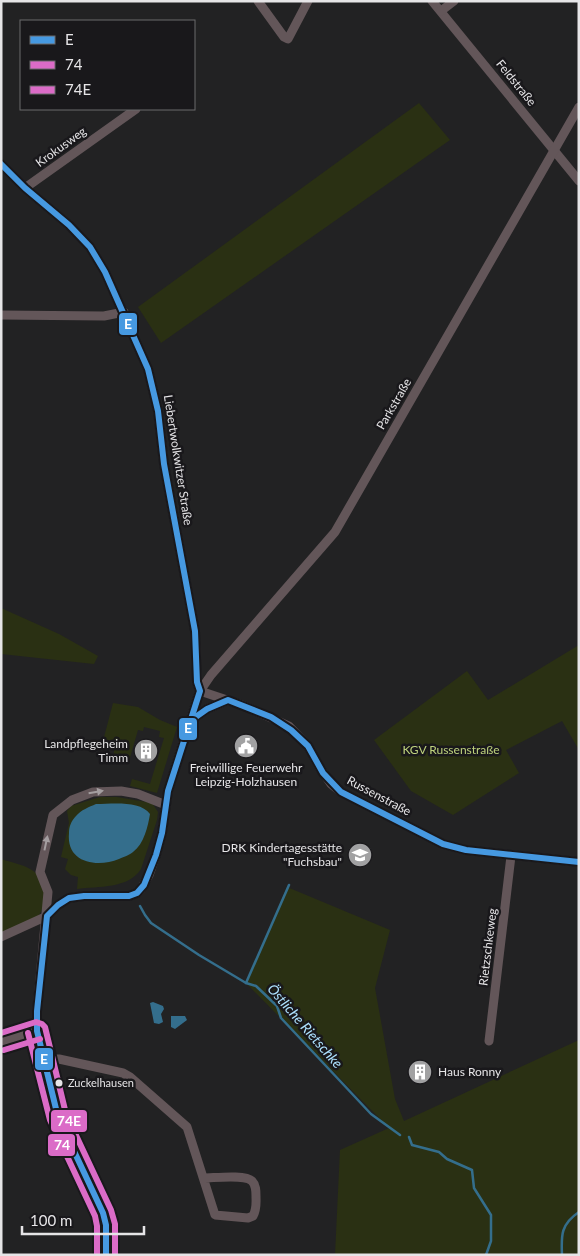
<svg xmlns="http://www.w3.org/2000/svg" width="580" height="1256" font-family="Lato,sans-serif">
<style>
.green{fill:#2a3013}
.water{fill:#346e8c}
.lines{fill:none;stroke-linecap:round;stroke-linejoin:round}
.stream{stroke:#346e8c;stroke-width:2.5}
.minor{stroke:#635659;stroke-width:9}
.bus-1-casing{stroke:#19181b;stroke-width:10}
.bus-2-casing{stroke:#19181b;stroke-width:10}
.bus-3-casing{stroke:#19181b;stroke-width:10}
.bus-1{stroke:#4699e1;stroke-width:6}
.bus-2{stroke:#db6bc7;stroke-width:6}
.bus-3{stroke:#db6bc7;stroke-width:6}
.oneway{fill:#a49ea0}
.bus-dot{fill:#e6e5e7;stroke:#19181b;stroke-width:2}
.labels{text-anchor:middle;stroke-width:5;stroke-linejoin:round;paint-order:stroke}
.bus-label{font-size:11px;fill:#e6e5e7;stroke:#19181b;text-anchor:start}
.street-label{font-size:12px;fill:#e6e5e7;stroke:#19181b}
.poi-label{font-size:12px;fill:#e6e5e7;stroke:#19181b;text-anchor:end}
.park-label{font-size:12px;fill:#bed27d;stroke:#19181b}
.water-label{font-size:14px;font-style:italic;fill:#ade1fe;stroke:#19181b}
.line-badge{stroke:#19181b;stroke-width:2}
.badge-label{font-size:14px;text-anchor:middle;font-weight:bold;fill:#fff}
</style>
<rect width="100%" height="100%" fill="#222223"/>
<g class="green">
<polygon points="419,103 450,140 161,343 138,307"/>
<polygon points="1,608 59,634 98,656 94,664 1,654"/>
<polygon points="579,645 579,750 562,721 506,750 519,773 453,815 411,791 374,740 467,671 488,700"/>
<polygon points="113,703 138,707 160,720 177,727 157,793 130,786 132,779 150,784 164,738 159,737 160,731 144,727 143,731 138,730 129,761 113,758 115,744 103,741"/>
<path d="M100 797H117L152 803 158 812 157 820 141 869C128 889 99 886 77 889L78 877 71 875 65 869 68 859 61 857 69 823 67 811 71 806Z"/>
<path d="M1 859C13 863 28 865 37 874 48 885 47 911 34 920 25 926 11 929 1 933Z"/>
<polygon points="287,887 390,930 375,988 395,1099 404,1121 579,1040 579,1255 335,1255 340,1150 389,1128 246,983"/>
</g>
<g class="water">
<path d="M96 804C112 804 140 800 150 814 148 826 144 844 133 852 130 855 123 857 119 859 97 868 66 863 69 833 69 827 71 821 76 816 81 810 89 807 96 804Z"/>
<polygon points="153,1002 163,1006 164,1009 161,1014 163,1022 159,1024 154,1023 150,1003"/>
<polygon points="171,1016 185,1016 187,1020 175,1029 171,1027"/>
</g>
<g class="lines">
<g class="stream">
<polyline points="140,906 145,915 151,923 199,955 246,983 256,986 277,1006 281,1018 371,1114 400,1135"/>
<polyline points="246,983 289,885"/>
<polyline points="409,1137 412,1145 439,1152 447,1159 472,1170 474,1188 491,1215 491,1241 486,1255"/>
<path d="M562 1255C561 1235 561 1224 579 1212"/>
</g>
<g class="minor">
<polyline points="258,1 284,37 288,39 308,1"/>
<polyline points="432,1 579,181"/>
<polyline points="441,11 454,1"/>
<polyline points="1,164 25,188 69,225 90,247 105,272 148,369 158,411 164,464 195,631 197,682 200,691"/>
<polyline points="25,188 136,109"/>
<polyline points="1,315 104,316 124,312"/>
<polyline points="200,691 242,705 289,726 308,746 320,768 331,784 341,792 443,844 466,850 579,862"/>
<polyline points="190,721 207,709 228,700"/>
<polyline points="1,937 47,916 58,905 69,898 84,896 129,896 137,893 141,889 149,875 156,855 162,833 168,791 190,721 200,691 211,675 335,532 579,107"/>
<polyline points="489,1041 511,856"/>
<polyline points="1,1042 37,1031"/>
<path d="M45 1059H59L123 1073 130 1077 187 1127 215 1215 248 1218 253 1216C257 1209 256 1203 256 1196 256 1191 256 1185 252 1181 245 1174 214 1178 204 1178"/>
<polyline points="106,1255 106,1225 103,1213 58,1117 37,1031 37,1011 48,892 40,872 53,815 72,800 93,792 121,791 138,794 166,805"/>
</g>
<g class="bus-1-casing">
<g id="bus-1">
<polyline points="1,164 25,188 69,225 90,247 105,272 148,369 158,411 164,464 195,631 197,682 200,691 168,791 162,833 156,855 144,885 137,893 129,896 84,896 69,898 58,905 47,916 37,1011 37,1031 58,1117 103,1213 106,1225 106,1255"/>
<polyline points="190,721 207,709 228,700 271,717 291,730 308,746 323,773 341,792 443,844 466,850 579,862"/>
</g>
</g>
<g class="bus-2-casing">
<g id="bus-2">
<polyline points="28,1033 50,1120 95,1216 97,1226 97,1255"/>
<polyline points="4,1050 40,1039"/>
</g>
</g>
<g class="bus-3-casing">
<polyline id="bus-3" points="1,1033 36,1022 42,1024 45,1027 66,1114 111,1210 115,1224 115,1255"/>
</g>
<use href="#bus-1" class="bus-1"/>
<use href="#bus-2" class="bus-2"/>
<use href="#bus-3" class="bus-3"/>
</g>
<defs><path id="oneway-solid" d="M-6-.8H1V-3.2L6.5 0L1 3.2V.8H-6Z" transform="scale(1.25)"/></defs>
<g class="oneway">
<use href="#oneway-solid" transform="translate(96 792) rotate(-10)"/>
<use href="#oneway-solid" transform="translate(46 843) rotate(-78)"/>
</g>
<defs>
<g id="civic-disc" transform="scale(1.25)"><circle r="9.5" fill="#a1a1a2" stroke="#19181b"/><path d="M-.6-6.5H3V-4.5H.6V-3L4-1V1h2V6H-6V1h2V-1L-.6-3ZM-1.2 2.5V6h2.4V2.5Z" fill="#fff"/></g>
<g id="building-disc" transform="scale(1.25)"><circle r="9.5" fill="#a1a1a2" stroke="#19181b"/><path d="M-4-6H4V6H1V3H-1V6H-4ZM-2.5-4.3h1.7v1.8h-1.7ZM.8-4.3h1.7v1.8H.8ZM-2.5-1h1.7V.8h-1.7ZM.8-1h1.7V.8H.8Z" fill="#fff"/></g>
<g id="school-disc" transform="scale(1.25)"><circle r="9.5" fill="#a1a1a2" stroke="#19181b"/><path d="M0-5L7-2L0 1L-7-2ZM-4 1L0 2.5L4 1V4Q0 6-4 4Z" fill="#fff"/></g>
</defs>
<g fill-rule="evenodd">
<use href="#civic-disc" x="246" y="746"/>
<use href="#building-disc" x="146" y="751"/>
<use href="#school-disc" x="360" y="855"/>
<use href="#building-disc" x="420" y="1072"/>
</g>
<circle class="bus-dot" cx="59" cy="1083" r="4.5"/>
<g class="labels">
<g class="bus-label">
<text x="68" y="1087">Zuckelhausen</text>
</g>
<g class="street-label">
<text transform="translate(516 83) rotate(51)" y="4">Feldstraße</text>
<text transform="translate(61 147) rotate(-36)" y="4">Krokusweg</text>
<text transform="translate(394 404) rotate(-60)" y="4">Parkstraße</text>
<text transform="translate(178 460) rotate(81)" y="4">Liebertwolkwitzer Straße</text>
<text transform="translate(379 796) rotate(28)" y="4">Russenstraße</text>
<text transform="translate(488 947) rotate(-83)" y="4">Rietzschkeweg</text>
</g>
<g class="poi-label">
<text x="128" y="748">Landpflegeheim<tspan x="128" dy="14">Timm</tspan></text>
<text x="246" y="772" text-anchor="middle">Freiwillige Feuerwehr<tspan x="246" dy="14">Leipzig-Holzhausen</tspan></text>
<text x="342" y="852">DRK Kindertagesstätte<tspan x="342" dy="14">"Fuchsbau"</tspan></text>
<text x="438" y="1076" text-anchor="start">Haus Ronny</text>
</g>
<g class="park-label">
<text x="451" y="754">KGV Russenstraße</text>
</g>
<g class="water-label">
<text transform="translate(305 1026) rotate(49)" y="5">Östliche Rietschke</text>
</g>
</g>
<g class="line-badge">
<rect x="118" y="312" width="20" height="24" rx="5" fill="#4699e1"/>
<rect x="178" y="717" width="20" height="24" rx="5" fill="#4699e1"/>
<rect x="34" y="1047" width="20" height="24" rx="5" fill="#4699e1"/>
<rect x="50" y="1109" width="38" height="24" rx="5" fill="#db6bc7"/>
<rect x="47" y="1133" width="29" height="24" rx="5" fill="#db6bc7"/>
</g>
<g class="badge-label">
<text x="128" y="329">E</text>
<text x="188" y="733">E</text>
<text x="44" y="1064">E</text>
<text x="69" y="1126">74E</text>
<text x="62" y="1150">74</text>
</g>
<rect width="580" height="1256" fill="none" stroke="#e6e5e7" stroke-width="5"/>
<rect x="20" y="20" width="175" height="90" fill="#19181b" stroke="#6b6a6d"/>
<rect x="30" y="36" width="25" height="8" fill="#4699e1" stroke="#6b6a6d"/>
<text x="65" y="45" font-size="15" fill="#e6e5e7">E</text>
<rect x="30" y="61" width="25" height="8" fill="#db6bc7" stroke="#6b6a6d"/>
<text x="65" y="70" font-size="15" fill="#e6e5e7">74</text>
<rect x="30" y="86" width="25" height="8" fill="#db6bc7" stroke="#6b6a6d"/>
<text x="65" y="95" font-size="15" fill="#e6e5e7">74E</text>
<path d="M22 1226v8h122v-8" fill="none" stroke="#e6e5e7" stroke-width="2.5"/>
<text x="30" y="1226" font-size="15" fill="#e6e5e7" stroke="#19181b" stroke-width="4" paint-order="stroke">100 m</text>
</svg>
